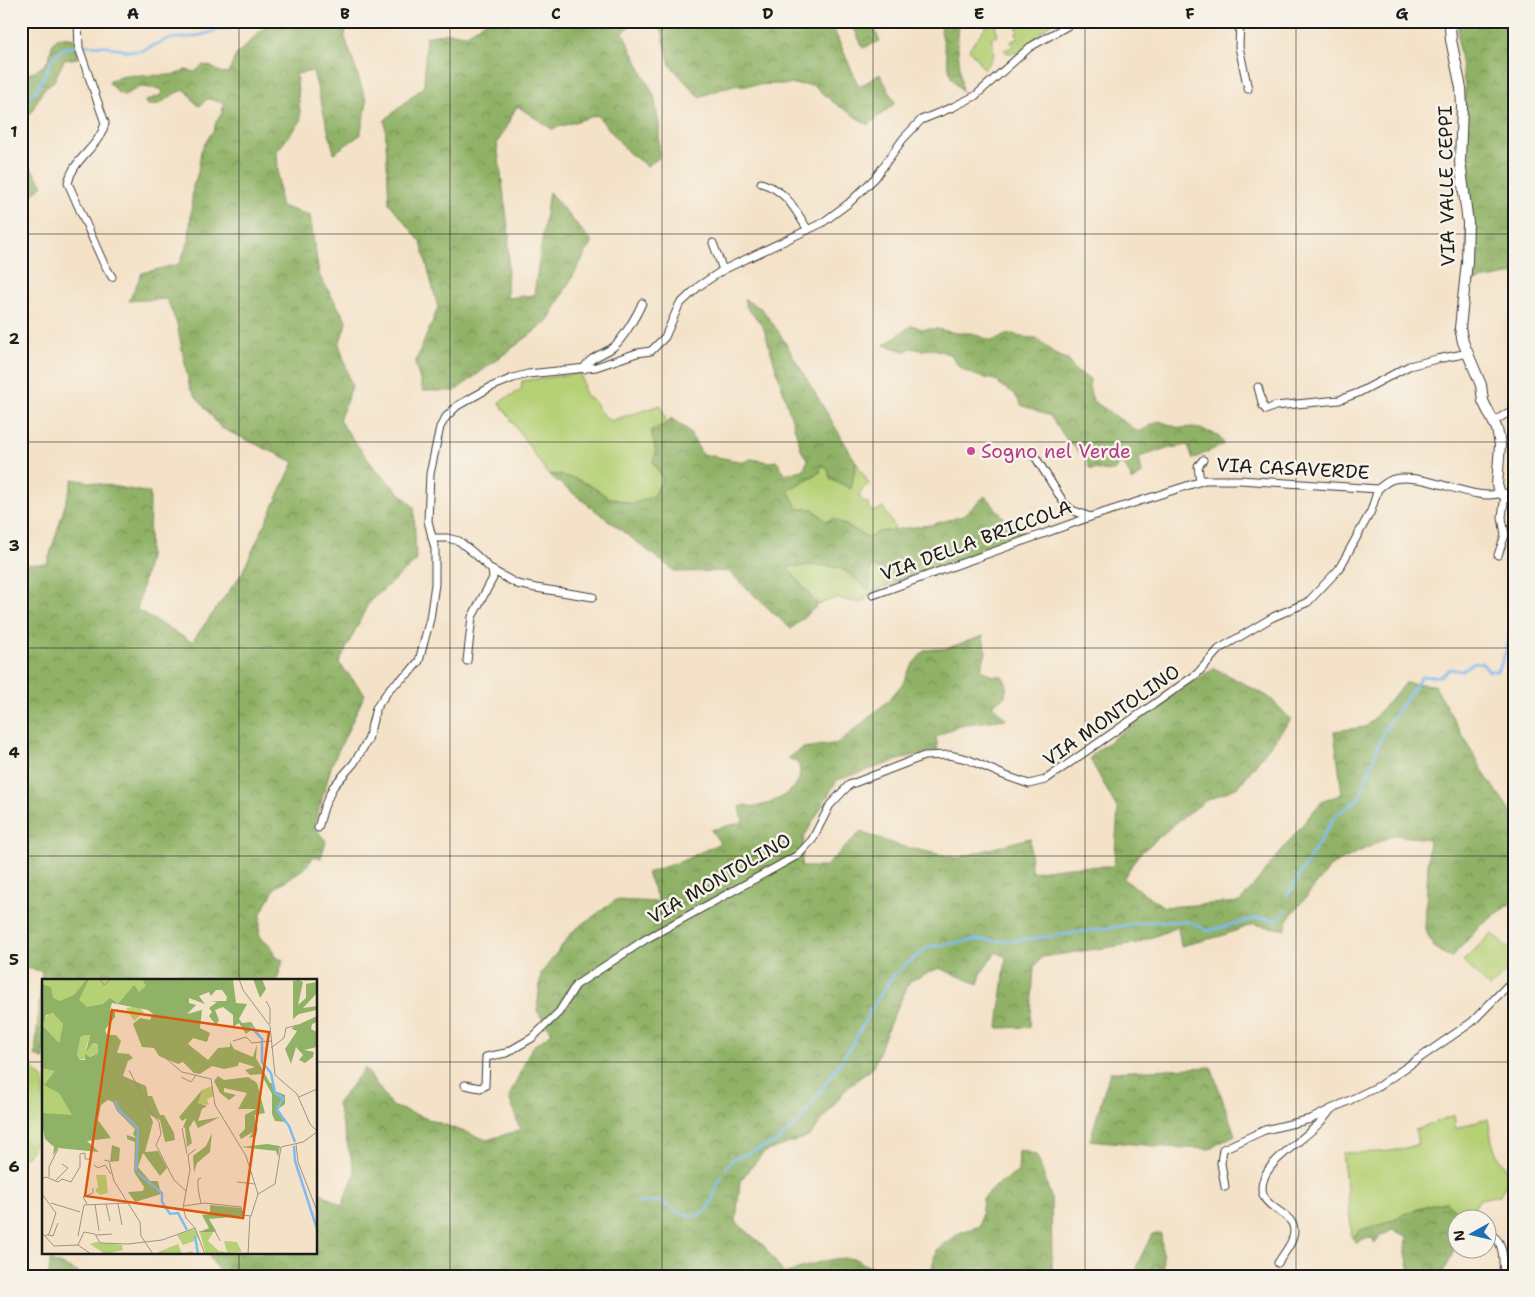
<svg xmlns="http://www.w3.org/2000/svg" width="1535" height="1297" font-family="'Shantell Sans',sans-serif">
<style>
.green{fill:#b5d075;stroke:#687648}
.forest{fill:url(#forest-crowns);stroke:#566741}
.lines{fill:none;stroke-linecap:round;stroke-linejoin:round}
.stream{stroke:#7dbbf1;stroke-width:2.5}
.street-casing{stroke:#3c3a36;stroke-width:9}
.secondary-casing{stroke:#3c3a36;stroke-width:12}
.street{stroke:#fff;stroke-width:7}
.secondary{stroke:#fff;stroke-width:10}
.grid{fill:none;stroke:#1c1c1c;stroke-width:1;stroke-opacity:0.55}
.hotel-dot{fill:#d1479c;stroke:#f7f3e8;stroke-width:2}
.labels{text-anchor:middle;stroke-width:5;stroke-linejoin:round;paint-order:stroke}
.street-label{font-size:19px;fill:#1c1c1c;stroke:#f7f3e8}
.hotel-label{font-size:19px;fill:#b23c85;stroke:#f7f3e8;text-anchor:start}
.inset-river{fill:none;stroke:#7dbbf1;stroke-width:2.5}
.inset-road{fill:none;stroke:#9e9383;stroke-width:1}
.view{fill:#de560d;fill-opacity:0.15;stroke:#de560d;stroke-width:2.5}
.inset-edge{fill:none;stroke:#1c1c1c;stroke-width:2.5}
.neatline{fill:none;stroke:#1c1c1c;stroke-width:2}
.grid-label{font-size:16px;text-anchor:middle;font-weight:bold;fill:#1c1c1c}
</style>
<defs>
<pattern id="forest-crowns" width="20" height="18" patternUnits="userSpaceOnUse" patternTransform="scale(1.25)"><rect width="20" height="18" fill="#90b266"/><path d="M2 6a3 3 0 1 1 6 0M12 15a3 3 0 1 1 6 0" fill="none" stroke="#759053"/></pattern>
</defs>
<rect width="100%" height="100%" fill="#f7f3e8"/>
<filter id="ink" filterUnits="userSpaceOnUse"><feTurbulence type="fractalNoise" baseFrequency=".02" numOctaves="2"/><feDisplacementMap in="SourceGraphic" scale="10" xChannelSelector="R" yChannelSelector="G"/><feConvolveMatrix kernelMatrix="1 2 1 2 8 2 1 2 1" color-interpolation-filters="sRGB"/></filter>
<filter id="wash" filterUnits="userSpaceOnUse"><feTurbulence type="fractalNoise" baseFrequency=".0096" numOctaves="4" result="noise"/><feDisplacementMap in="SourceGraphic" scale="20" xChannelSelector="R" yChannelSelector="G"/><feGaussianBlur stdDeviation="1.12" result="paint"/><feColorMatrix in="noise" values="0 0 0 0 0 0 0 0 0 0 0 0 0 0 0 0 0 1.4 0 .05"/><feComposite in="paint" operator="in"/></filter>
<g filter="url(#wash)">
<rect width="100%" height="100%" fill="#f4e2c8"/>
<g class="green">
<path d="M990 21H1007L995 25 998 36 991 38C996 53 994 57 984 69L969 49Z"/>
<polygon points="1015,21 1050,21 1051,23 1019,53 1007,53 1004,50 1013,47 1011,41 1017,39 1016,33 1018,32"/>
<polygon points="581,373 585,395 595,402 599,411 610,421 661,405 667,424 652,430 656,453 653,462 663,479 653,496 633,504 607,497 593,487 562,475 548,474 499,402 521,390 522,381"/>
<polygon points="856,462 869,484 863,488 859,495 862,501 868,503 868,508 874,512 883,507 896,530 878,532 869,538 834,519 826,521 813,509 798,509 787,490 820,472 821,464 851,488"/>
<polygon points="814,565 840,568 869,590 870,565 894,578 895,582 869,594 862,603 835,598 818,605 786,567"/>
<polygon points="1492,933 1514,954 1514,964 1490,988 1463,961"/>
<polygon points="21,1061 23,1066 32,1068 44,1079 44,1131 28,1155 21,1158"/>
<path d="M1454 1115 1456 1129 1480 1120 1488 1119 1492 1142 1498 1158 1506 1166 1508 1180 1500 1195 1480 1199 1474 1208 1481 1219H1465L1446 1202 1418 1208 1383 1224 1362 1229 1352 1238 1348 1196 1342 1153C1367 1152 1394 1154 1418 1144L1415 1130Z"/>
</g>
<g class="forest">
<path d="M346 21 345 37 367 103 360 135 334 153 313 71 296 74 301 121 277 151 280 206 310 215 319 275 347 322 339 344 352 387 339 420 375 469 414 507 416 561 369 602 339 663 365 694 332 764 314 827 326 841 321 858 314 856 306 867 275 888 261 913 259 933 262 940 271 946 275 957 283 960 277 981H44V1059L35 1056 42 971 21 967V564H47L73 479 150 493 149 557 137 610 192 642 242 573 294 462 221 428 190 389 177 324 167 299 129 301 142 273 179 264 189 241 193 186 198 173 201 151 208 138 214 130 216 122 222 113 224 103 209 99 206 100 200 106 197 105 186 90C170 91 162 110 146 104L145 101 161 95 163 92 161 89 140 87 124 95 117 92 109 82C127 68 170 82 185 70L195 72 203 65C214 65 219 76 229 72L236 55 270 22Z"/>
<polygon points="487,21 634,21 623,33 654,96 659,125 659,158 647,166 629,153 597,115 552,129 517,106 497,144 509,234 507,298 534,295 549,192 592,242 547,322 455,391 423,391 415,363 438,308 421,242 389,203 385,120 424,86 426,37 447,33 467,34"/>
<polygon points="644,21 830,21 859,87 880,74 895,103 868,125 833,102 813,85 777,84 730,86 699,97 670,65 661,28"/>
<polygon points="851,21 870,21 880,41 863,48"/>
<polygon points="939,21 958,21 957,37 962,92 951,77"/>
<polygon points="1463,21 1514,21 1514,274 1468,282 1464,163 1465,87 1458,42 1458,22"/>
<path d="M61 37 76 39 78 58 64 60 54 81 43 90 32 111 21 123V77C29 74 41 69 46 63 53 55 48 41 61 37Z"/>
<polygon points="21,162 30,167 43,185 21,205"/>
<path d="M744 299 762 309 780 334 856 462 851 489 830 478 828 469 821 464 820 472 788 490 798 509H813L826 521 834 519 869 538 878 532 930 525 963 516 985 496 1006 520 1014 518 1025 535 895 582 894 578 871 565 869 590C861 583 850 572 840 568 823 563 804 566 787 567L818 605 791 629 728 571 676 572 548 474 562 475 579 480 593 487 607 497 633 504 653 496 663 479 653 461 656 453 651 430 667 424 671 418 688 430 702 454 744 462 751 459 769 462 776 461 786 474 803 470 808 460 802 452 763 326 747 308Z"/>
<path d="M912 325 922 329H937L956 333H971L992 341 1006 335 1013 334 1020 337 1034 338 1041 341 1055 354 1068 360 1072 367 1077 372 1090 379 1089 387 1093 401 1139 432 1159 421 1179 428 1194 427 1218 435 1224 444 1193 459 1188 445 1165 449 1139 457 1142 474 1132 481C1129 474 1128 466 1119 464L1114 471 1090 469 1086 459 1067 440 1050 416 1021 405 1014 393 1001 386 998 381C980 376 959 375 952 355L934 349 921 350 911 348 906 351 884 345Z"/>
<path d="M983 636 986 653 981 668 992 676H1002L1007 684 1005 696 992 705 1006 719 959 725 936 737 938 750 908 757 837 780 804 837 801 867H825L860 832 900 846 957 858 1030 838 1031 872 1068 867 1114 866 1118 810 1090 759 1094 753 1155 708 1214 668 1269 697 1291 719 1238 787 1205 801 1177 822 1138 855 1123 879 1164 907 1240 902 1321 802 1342 794 1334 731 1366 727 1405 683 1434 685 1487 778 1512 813 1514 821V901L1480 926 1451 958 1434 947 1425 929 1429 839 1393 835 1332 865 1288 919 1285 930 1254 924 1221 936 1181 946 1178 927 1137 943 1042 957 1034 967 1030 1027 998 1028 1006 957 996 952 982 972 978 984 939 968 910 981 889 1025 874 1066 845 1090 810 1136 764 1152 740 1181 736 1222 764 1246 784 1274C802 1268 839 1253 857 1260 868 1265 877 1273 888 1276H221L208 1253H316V1190L342 1206 355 1173 337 1104 365 1068 392 1106 487 1140 520 1130 509 1097 532 1047 552 1033 537 1011 541 974 572 932 616 900 659 902 647 873 682 861 720 843 711 830 743 822 740 807 746 805C758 811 787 797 795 786 801 779 800 772 799 764L788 758 803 748 839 743 889 700 903 683 911 666 925 650 948 648Z"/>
<polygon points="1211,1067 1235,1135 1209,1149 1166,1147 1090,1140 1110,1072"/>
<polygon points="1019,1150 1037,1155 1051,1197 1052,1267 1054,1276 915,1276 932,1268 936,1250 961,1232 980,1226 983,1198 995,1186 1018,1172"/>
<polygon points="1446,1202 1465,1219 1458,1220 1457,1244 1442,1276 1411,1276 1406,1253 1407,1236 1392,1230 1381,1236 1375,1243 1372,1238 1362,1239 1357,1243 1352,1238 1362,1229 1383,1224 1418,1208"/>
<polygon points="1152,1234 1161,1234 1164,1276 1138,1276 1137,1265"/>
<polygon points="50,1260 86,1276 49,1276"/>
</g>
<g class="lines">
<g class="stream">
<polyline points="21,104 37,89 53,58 64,48 88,45 107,46 126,51 141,51 168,39 193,37 247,23 249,21"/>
<path d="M1287 896 1335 816 1359 799 1383 732 1421 677 1441 676 1450 669 1461 671 1474 662 1482 663 1489 671H1497C1507 659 1503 645 1514 632"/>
<polyline points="726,1169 731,1160 776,1142 799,1122 850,1048 878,998 894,974 928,947 975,940 1010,941 1054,936 1156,921 1191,922 1208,931 1257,918 1278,920 1285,911"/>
<polyline points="636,1203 660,1201 677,1212 695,1217 708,1209 722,1175"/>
</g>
</g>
</g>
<g filter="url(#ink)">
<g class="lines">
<g class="street-casing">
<g id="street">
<path d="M78 21 79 48 105 123C100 147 73 158 68 183L103 262 112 277"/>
<polyline points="1240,21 1239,47 1248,89"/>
<path d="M761 183C787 191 794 208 808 230"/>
<polyline points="713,243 723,270"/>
<path d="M584 369C589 357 602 355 612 348 622 341 637 315 642 303"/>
<polyline points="1258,387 1263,406 1266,410 1275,406 1339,400 1358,393 1409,366 1437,359 1469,353"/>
<polyline points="1493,422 1514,409"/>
<path d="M1025 453H1029L1036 458 1064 503 1072 510 1090 517 1205 480H1240L1378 489C1382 486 1388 480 1394 479 1427 472 1476 503 1500 493"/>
<polyline points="1200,481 1198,466 1203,460"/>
<polyline points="432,538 447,538 459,541 475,554 492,570 493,578 472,617 467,661"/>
<polyline points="1498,555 1505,535 1502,517 1505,495"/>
<polyline points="492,570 517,584 536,588 593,597"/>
<polyline points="873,595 1090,517"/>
<polyline points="318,828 324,807 333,787 354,763 368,740 376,708 391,687 409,673 419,661 430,619 435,584 435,549 428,521 430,474 440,427 446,417 457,406 491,387 513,378 528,374 596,367 637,353 651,351 665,337 679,305 699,286 723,270 822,223 849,203 875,178 903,139 921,120 953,107 975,96 1030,47 1076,21"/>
<polyline points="465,1085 480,1088 485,1086 486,1057 506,1053 532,1038 559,1012 576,985 646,939 798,855 812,840 830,805 849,785 924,756 949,755 967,759 1006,776 1029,784 1045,780 1197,674 1219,649 1273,617 1308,602 1339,569 1371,511 1378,489"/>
<polyline points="1225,1187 1221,1163 1223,1149 1265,1130 1311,1119 1379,1086 1472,1022 1514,979"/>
<path d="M1488 1233C1506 1241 1502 1258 1504 1276"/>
<path d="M1278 1263C1282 1256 1289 1248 1292 1240 1305 1208 1251 1214 1264 1178 1273 1154 1316 1134 1331 1109"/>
</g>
</g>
<g class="secondary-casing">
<polyline id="secondary" points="1452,21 1450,28 1451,40 1461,88 1462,107 1460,162 1468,223 1467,262 1460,328 1463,342 1481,385 1483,401 1497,429 1500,445 1497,485 1500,493 1509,497 1514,496"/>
</g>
<use href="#street" class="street"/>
<use href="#secondary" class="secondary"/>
</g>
</g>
<path class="grid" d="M239 21V981M450 21V1276M662 21V1276M873 21V1276M1085 21V1276M1296 21V1276M21 234H1514M21 442H1514M21 648H1514M21 856H1514M21 1062H44M316 1062H1514M239 1253V1276"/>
<circle class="hotel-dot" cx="971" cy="451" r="5"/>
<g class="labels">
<g class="street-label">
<text transform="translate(1446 186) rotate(-91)" y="7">VIA VALLE CEPPI</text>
<text transform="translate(1293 468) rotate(3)" y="7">VIA CASAVERDE</text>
<text transform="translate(976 540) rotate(-20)" y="7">VIA DELLA BRICCOLA</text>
<text transform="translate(1111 715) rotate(-35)" y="7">VIA MONTOLINO</text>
<text transform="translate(719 878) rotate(-30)" y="7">VIA MONTOLINO</text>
</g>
<g class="hotel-label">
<text x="981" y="458">Sogno nel Verde</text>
</g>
</g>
<g transform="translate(42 979)">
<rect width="275" height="275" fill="#f4e2c8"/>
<path d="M96 27 102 33 92 42 84 29ZM8 34 13 35 21 45 17 64 1 47 2 40ZM48 56 43 71 49 64 56 65V74L39 81 35 75 39 57ZM170 107 172 117 165 120 167 126 158 125 155 121 160 111ZM54 196H64L66 214 58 216 53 212 56 208ZM153 250 158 261 154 257 152 262 141 266 135 256ZM172 252 166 262 177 272 185 273 182 262 195 263 200 273 164 275 158 254ZM54 263 80 266 81 271 63 275 48 265ZM136 265 140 275 150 272 151 275H118L116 273Z" fill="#b5d075"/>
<path d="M0 0H191L194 24 205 25 197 40 200 44 209 43 221 61 210 50 204 55 197 44 191 48V36L181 28 173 31 177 41 174 46 167 37 170 33 167 29 175 23 169 22H184L185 18 180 11H174L169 17 167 13 157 17 163 25 147 19V24L154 26 145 35 160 31 158 49 168 54 165 63 151 59 146 65 166 81 176 69 188 68V63L192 70 211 78 215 65 214 79 228 104 232 105 233 112 243 116V125L236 130 245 143 233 142 230 135V115L219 95 208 96 203 91 213 88 197 83 196 87 182 90 170 87 158 95 152 94 141 83 136 85 117 77 112 69 100 68 91 45 98 39 108 41 111 35 106 31 70 24 68 31 73 33V38L63 51 65 56H74L79 62 75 74 87 75 91 79 86 82 81 97 104 107 106 117H110L118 136H122L132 154 133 161 123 163 118 141 108 136 111 143 103 173 116 172 125 189 118 197 101 174 96 188 108 202H116L119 215 93 223 86 213 101 212 102 208 92 193 93 163 85 160V156L94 159 91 155 93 150 75 132 71 123 66 121 59 126 56 141 69 159 45 162 57 173 16 169 11 177 12 168 3 160 0 145ZM11 34 21 45 17 64 1 47 4 36ZM48 56 44 73 51 64 56 65V74L48 78 43 75V81H38L35 75 39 57ZM211 0H220L224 10 218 19ZM257 1 261 3 256 26 264 19V5L275 3V14L261 29 275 27V31L257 35 251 40V2ZM275 37V43L270 45 269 50 275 53V68L262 71 272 73 271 78 263 84 257 81 261 76 254 68 249 85 243 70 255 52 250 50 251 48ZM176 97 182 101 206 98 215 104 223 134 213 136V150L216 148 214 157 207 159 211 153 199 160 197 156 203 150V136L214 130H196L205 114 182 109V113L194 116 187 121 178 114 172 102ZM160 111 156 124 165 127 160 130 156 142 178 138 156 149 152 141 147 149 150 164 145 168 143 149 141 148 145 139 140 142 137 138ZM170 154 168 173 155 184 152 194 151 177 164 167ZM225 165 238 167 236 178 234 172 199 168ZM70 166 78 169 77 182 68 183ZM168 226 199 229 202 237 167 240 174 252 157 253 167 249 160 236 168 235Z" fill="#90b266" fill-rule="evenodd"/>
<path d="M0 0H45L32 16 18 22 11 19 9 8 0 5ZM47 0H100L104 7 97 13 92 6 76 25 68 19 61 25 45 28 37 21ZM0 89 13 92 2 106 17 114 30 136 0 134Z" fill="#b5d075"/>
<path class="inset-river" d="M208 47 220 60V83L229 94 233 114 241 119 235 131 247 147 253 163M73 121 77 131 96 149 94 193M252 167 253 182 275 250M96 194 120 214V223L128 235 136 234 145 251M153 257 156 275"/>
<path class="inset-road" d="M58 0 62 6 69 0M197 0 201 11 228 47 233 96 255 115 268 145 275 152M224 22 228 29V45M191 62 204 58 210 64 229 62M229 69 242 59 244 49 256 46M121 77 140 93 169 100 173 126 204 177 216 215M87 91 110 135 117 143 119 155 114 166 132 201 144 212M139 98 149 103 154 96M257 118 275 110M140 149 145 175M254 165 256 183 275 232M62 181 67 182 72 202 98 243 99 257 111 275M52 186 56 189 63 186 69 195M7 198V188L16 170M159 199 156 200V209L159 225M0 200 4 198 16 203 20 200 29 203 38 188V175L43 174V180H47M14 201 26 189 20 185M195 203 213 205M0 215 14 234 7 255 3 257M9 224 38 233M45 225 41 218 51 214V209M53 225 57 252M64 225 68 242M76 225 80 246M142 227 162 224 199 228 201 236 209 237 216 215 233 205 239 168 261 163 275 153M153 249 163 275M157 253 173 252 178 262M0 254 12 267 36 266 49 275M6 256 11 257 16 244M54 256 70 255M36 257 42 226 86 224M36 266 42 253 53 255 58 264 86 265 120 261 153 249 144 239 141 229 148 191 146 176 154 170M206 275 208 237"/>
<path class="view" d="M70 31 227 53 201 239 43 217Z"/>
<rect width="275" height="275" class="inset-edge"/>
</g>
<rect width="1535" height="1297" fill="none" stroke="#f7f3e8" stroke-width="55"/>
<g transform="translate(1472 1234) rotate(262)"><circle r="24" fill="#f7f3e8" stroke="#9f9d96"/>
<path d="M0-4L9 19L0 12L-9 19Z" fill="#1f6fb2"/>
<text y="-8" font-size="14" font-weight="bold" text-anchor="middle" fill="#1c1c1c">N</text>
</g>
<rect x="28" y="28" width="1480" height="1242" class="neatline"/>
<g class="grid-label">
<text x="133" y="19">A</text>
<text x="345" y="19">B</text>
<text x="556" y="19">C</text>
<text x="768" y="19">D</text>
<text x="979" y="19">E</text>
<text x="1190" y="19">F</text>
<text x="1402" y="19">G</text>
<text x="14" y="137">1</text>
<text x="14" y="344">2</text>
<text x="14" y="551">3</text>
<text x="14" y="758">4</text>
<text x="14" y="965">5</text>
<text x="14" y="1172">6</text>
</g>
</svg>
